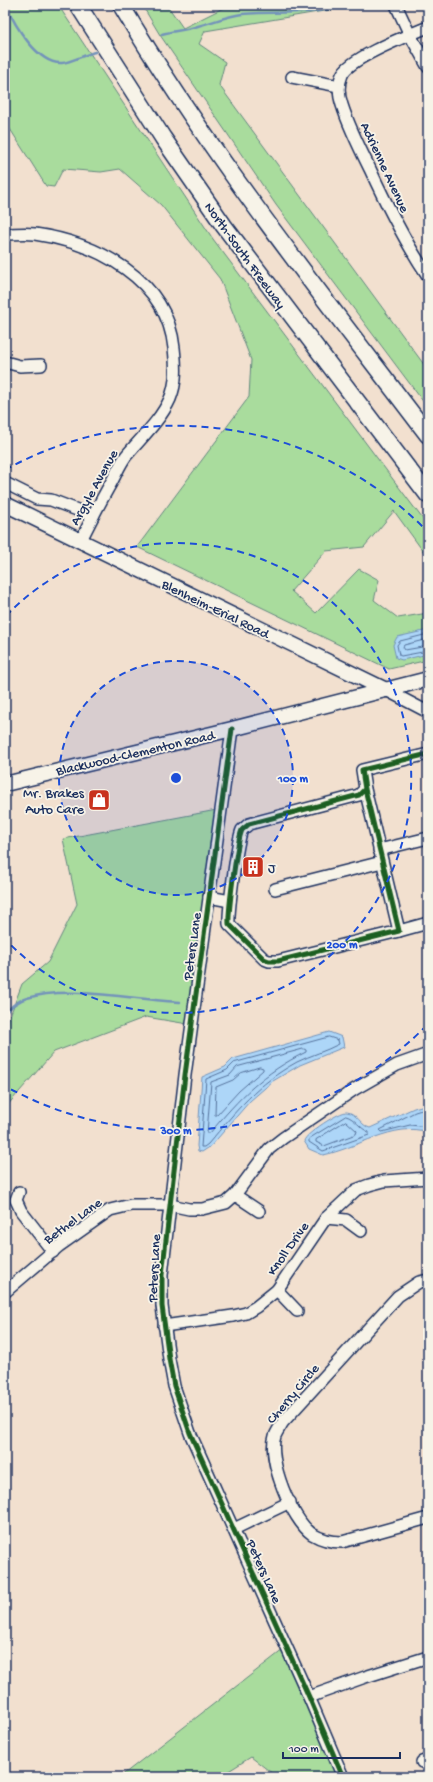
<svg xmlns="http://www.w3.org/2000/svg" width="433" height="1782" font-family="'Gochi Hand',sans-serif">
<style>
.green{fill:#a9dc9d;stroke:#62867e}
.water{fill:#add6f8;stroke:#7393ba}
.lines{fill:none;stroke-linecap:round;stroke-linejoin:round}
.shore{stroke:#55729c;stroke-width:1}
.stream{stroke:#7393ba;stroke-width:2.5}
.minor-casing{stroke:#1b2f5e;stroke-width:14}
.major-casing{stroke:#1b2f5e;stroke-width:17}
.highway-casing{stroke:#1b2f5e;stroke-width:19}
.minor{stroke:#f7f3e8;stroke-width:11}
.major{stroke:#f7f3e8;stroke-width:14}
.highway{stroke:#f7f3e8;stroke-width:16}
.cycleway-casing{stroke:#f7f3e8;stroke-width:8}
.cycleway{stroke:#1b5e20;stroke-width:5}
.ring{fill:none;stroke:#1d4ed8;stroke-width:2;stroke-dasharray:7 5}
.labels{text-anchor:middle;stroke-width:3.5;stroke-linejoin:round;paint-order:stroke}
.street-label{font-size:14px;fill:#1b2f5e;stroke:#f7f3e8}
.poi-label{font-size:14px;fill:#1b2f5e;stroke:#f7f3e8;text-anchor:end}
.centre{fill:#1d4ed8;stroke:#f7f3e8;stroke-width:2}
.ring-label{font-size:12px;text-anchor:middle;font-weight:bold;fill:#1d4ed8;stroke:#f7f3e8;stroke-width:3.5;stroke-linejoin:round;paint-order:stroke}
</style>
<rect width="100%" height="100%" fill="#f2e0cf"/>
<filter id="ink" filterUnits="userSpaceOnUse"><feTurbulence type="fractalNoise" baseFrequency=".025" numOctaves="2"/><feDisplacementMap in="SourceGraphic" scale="8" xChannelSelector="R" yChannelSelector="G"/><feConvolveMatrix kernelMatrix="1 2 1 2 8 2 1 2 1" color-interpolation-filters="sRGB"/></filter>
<g filter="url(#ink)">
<g class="green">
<polygon points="5,5 58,5 213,239 428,526 428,558 394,511 364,547 326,551 291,591 316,613 359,569 379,580 374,600 398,618 428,613 428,660 389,669 137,547 249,397 251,360 220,279 161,205 120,169 101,172 63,169 54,187 46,186 5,121"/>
<polygon points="142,5 167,5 183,28 229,5 360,5 205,31 199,44 225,62 219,85 428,370 428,408 276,205 160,35"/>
<polygon points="222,809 194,1025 146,1017 54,1052 5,1108 5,1029 22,984 48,962 77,904 63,839"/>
<polygon points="288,1646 344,1777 277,1777 251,1757 219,1777 120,1777"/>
</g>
<g class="water">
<polygon points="428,630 428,654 402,660 396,658 393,645 397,637"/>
<polygon points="329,1032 342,1037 344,1047 300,1065 273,1081 250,1101 211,1146 202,1152 198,1151 197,1146 202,1077 225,1067 233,1059"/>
<path d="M428 1104V1132C394 1121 356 1149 323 1155L309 1149 304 1141C305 1134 340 1111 347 1112 357 1113 361 1126 370 1128L414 1108Z"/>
</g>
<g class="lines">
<g class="shore">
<polyline points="428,634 400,641 397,645 399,655 401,656 428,651"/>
<polyline points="428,639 404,645 403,647 405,650 428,646"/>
<path d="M329 1037 338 1040 339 1044C326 1051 311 1055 297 1062 257 1084 237 1110 208 1144L204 1147H201L206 1079 227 1070 234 1063Z"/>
<path d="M304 1049 306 1050V1052C263 1073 240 1097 210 1133H207L211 1082 230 1075 237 1067Z"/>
<polygon points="260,1067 263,1068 263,1070 239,1091 217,1115 215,1115 216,1087 233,1080 241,1073"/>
<polyline points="428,1108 415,1112 380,1130 382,1132 410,1125 428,1127"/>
<path d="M346 1116C355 1118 360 1129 369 1132V1135L323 1151 309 1142V1139Z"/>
<polygon points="346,1121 357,1131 356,1134 324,1146 316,1142 316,1140"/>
</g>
<g class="stream">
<path d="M6 5C14 24 38 65 62 63 68 63 87 54 95 52"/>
<path d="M162 34C174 31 186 30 198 26 213 22 227 16 242 14 267 11 319 16 339 5"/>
<path d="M5 1013C11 1007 18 1000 27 998 69 985 136 1000 180 1002"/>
</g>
<g class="minor-casing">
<g id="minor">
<polyline points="396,5 410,35 428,67"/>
<path d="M428 27C409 35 349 58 342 75 338 84 339 96 342 105 349 127 360 149 370 169 387 206 405 242 428 276"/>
<polyline points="292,77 339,86"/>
<path d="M5 234C15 234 26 233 35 234 97 243 167 279 174 348 176 366 177 382 170 399 160 421 141 438 126 456 120 464 116 474 111 483 100 502 90 522 80 542"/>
<polyline points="5,362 20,366 41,365"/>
<polyline points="5,483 37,499 51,500 93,516"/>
<polyline points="386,690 428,712"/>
<polyline points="232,729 185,1075 162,1275 162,1306 169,1359 174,1386 190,1433 309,1697 343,1777"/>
<path d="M365 789 359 795 249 824C247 826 244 828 242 830 237 841 228 912 229 924L264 959 269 961H278L399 931 365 789 362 770 428 754"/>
<polyline points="379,850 428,838"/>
<polyline points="275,889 382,862"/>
<polyline points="209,897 230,901"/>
<polyline points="399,931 428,923"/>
<polyline points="19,1192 16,1200 21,1211 53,1252"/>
<polyline points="235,1195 259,1211"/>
<polyline points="326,1218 346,1220 361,1231"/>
<path d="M428 1280 419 1282 398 1296 283 1422C280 1427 277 1431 275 1436 267 1460 292 1520 312 1534 322 1540 330 1542 342 1542L428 1518"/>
<polyline points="277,1290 297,1311"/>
<polyline points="5,1292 59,1246 110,1210 131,1205 170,1205 189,1209 202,1209 226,1203 235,1195 269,1149 283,1138 355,1089 397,1065 428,1054"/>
<polyline points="164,1326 233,1316 246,1313 256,1307 277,1290 326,1218 356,1190 369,1185 384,1181 428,1178"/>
<polyline points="234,1529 290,1502"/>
<polyline points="309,1697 365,1677 428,1657"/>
<polyline points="422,1762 428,1760"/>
</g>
</g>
<g class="major-casing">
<g id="major">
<polyline points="5,504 386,690"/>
<polyline points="5,784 232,729 428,679"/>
</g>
</g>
<g class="highway-casing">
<g id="highway">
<polyline points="78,5 163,138 224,226 428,495"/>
<path d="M121 5C211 157 322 295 428 435"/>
</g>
</g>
<use href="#minor" class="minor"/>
<use href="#major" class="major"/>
<use href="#highway" class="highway"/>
<g class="cycleway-casing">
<g id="cycleway">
<polyline points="232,729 185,1075 162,1275 162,1306 169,1359 174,1386 190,1433 309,1697 343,1777"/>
<path d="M365 789 359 795 249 824C247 826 244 828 242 830 237 841 228 912 229 924L264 959 269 961H278L399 931 365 789 362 770 428 754"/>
</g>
</g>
<use href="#cycleway" class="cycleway"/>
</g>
</g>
<circle cx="176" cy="778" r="117" fill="#1d4ed8" fill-opacity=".12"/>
<g class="ring">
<circle cx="176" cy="778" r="117"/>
<path d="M6 616A235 235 0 1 1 6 940"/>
<path d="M427 1025A352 352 0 0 1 5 1086M5 470A352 352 0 0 1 427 531"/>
</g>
<defs>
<g id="shop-square" transform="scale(1.15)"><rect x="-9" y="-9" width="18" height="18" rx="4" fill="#c8321e" stroke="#f7f3e8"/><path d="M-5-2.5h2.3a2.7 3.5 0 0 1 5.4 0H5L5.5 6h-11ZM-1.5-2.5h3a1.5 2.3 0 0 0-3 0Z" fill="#fff"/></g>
<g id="building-square" transform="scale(1.15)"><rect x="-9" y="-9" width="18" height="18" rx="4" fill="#c8321e" stroke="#f7f3e8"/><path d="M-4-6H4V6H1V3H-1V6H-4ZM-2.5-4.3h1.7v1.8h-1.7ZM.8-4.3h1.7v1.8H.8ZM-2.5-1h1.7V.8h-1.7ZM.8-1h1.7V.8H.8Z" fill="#fff"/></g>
</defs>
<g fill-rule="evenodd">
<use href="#shop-square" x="99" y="800"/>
<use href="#building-square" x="253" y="867"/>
</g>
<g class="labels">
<g class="street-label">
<text transform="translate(386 167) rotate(65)" y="5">Adrienne Avenue</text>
<text transform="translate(246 255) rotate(54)" y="5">North-South Freeway</text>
<text transform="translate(93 487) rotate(-61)" y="5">Argyle Avenue</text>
<text transform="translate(216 608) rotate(26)" y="5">Blenheim-Erial Road</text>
<text transform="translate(135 752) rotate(-13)" y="5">Blackwood-Clementon Road</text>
<text transform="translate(191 946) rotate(-82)" y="5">Peters Lane</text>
<text transform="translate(72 1220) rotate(-36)" y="5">Bethel Lane</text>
<text transform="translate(287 1248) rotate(-55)" y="5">Knoll Drive</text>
<text transform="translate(153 1268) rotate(-87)" y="5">Peters Lane</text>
<text transform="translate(292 1393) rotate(-50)" y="5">Cherry Circle</text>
<text transform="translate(265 1571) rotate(66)" y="5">Peters Lane</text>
</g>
<g class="poi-label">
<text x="84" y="797">Mr. Brakes<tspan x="84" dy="16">Auto Care</tspan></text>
<text x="268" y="872" text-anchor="start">J</text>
</g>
</g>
<circle cx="176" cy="778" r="6" class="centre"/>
<g class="ring-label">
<text x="293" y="782">100 m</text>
<text x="342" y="948">200 m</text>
<text x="176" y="1134">300 m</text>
</g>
<rect width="433" height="1782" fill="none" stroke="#f7f3e8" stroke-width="20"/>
<rect x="10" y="10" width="413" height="1762" fill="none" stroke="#1b2f5e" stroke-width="1.5" filter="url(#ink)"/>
<path d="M283 1752v6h117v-6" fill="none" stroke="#1b2f5e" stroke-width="2"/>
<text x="289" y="1752" font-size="12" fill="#1b2f5e" stroke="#f7f3e8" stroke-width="3" paint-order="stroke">100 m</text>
</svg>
